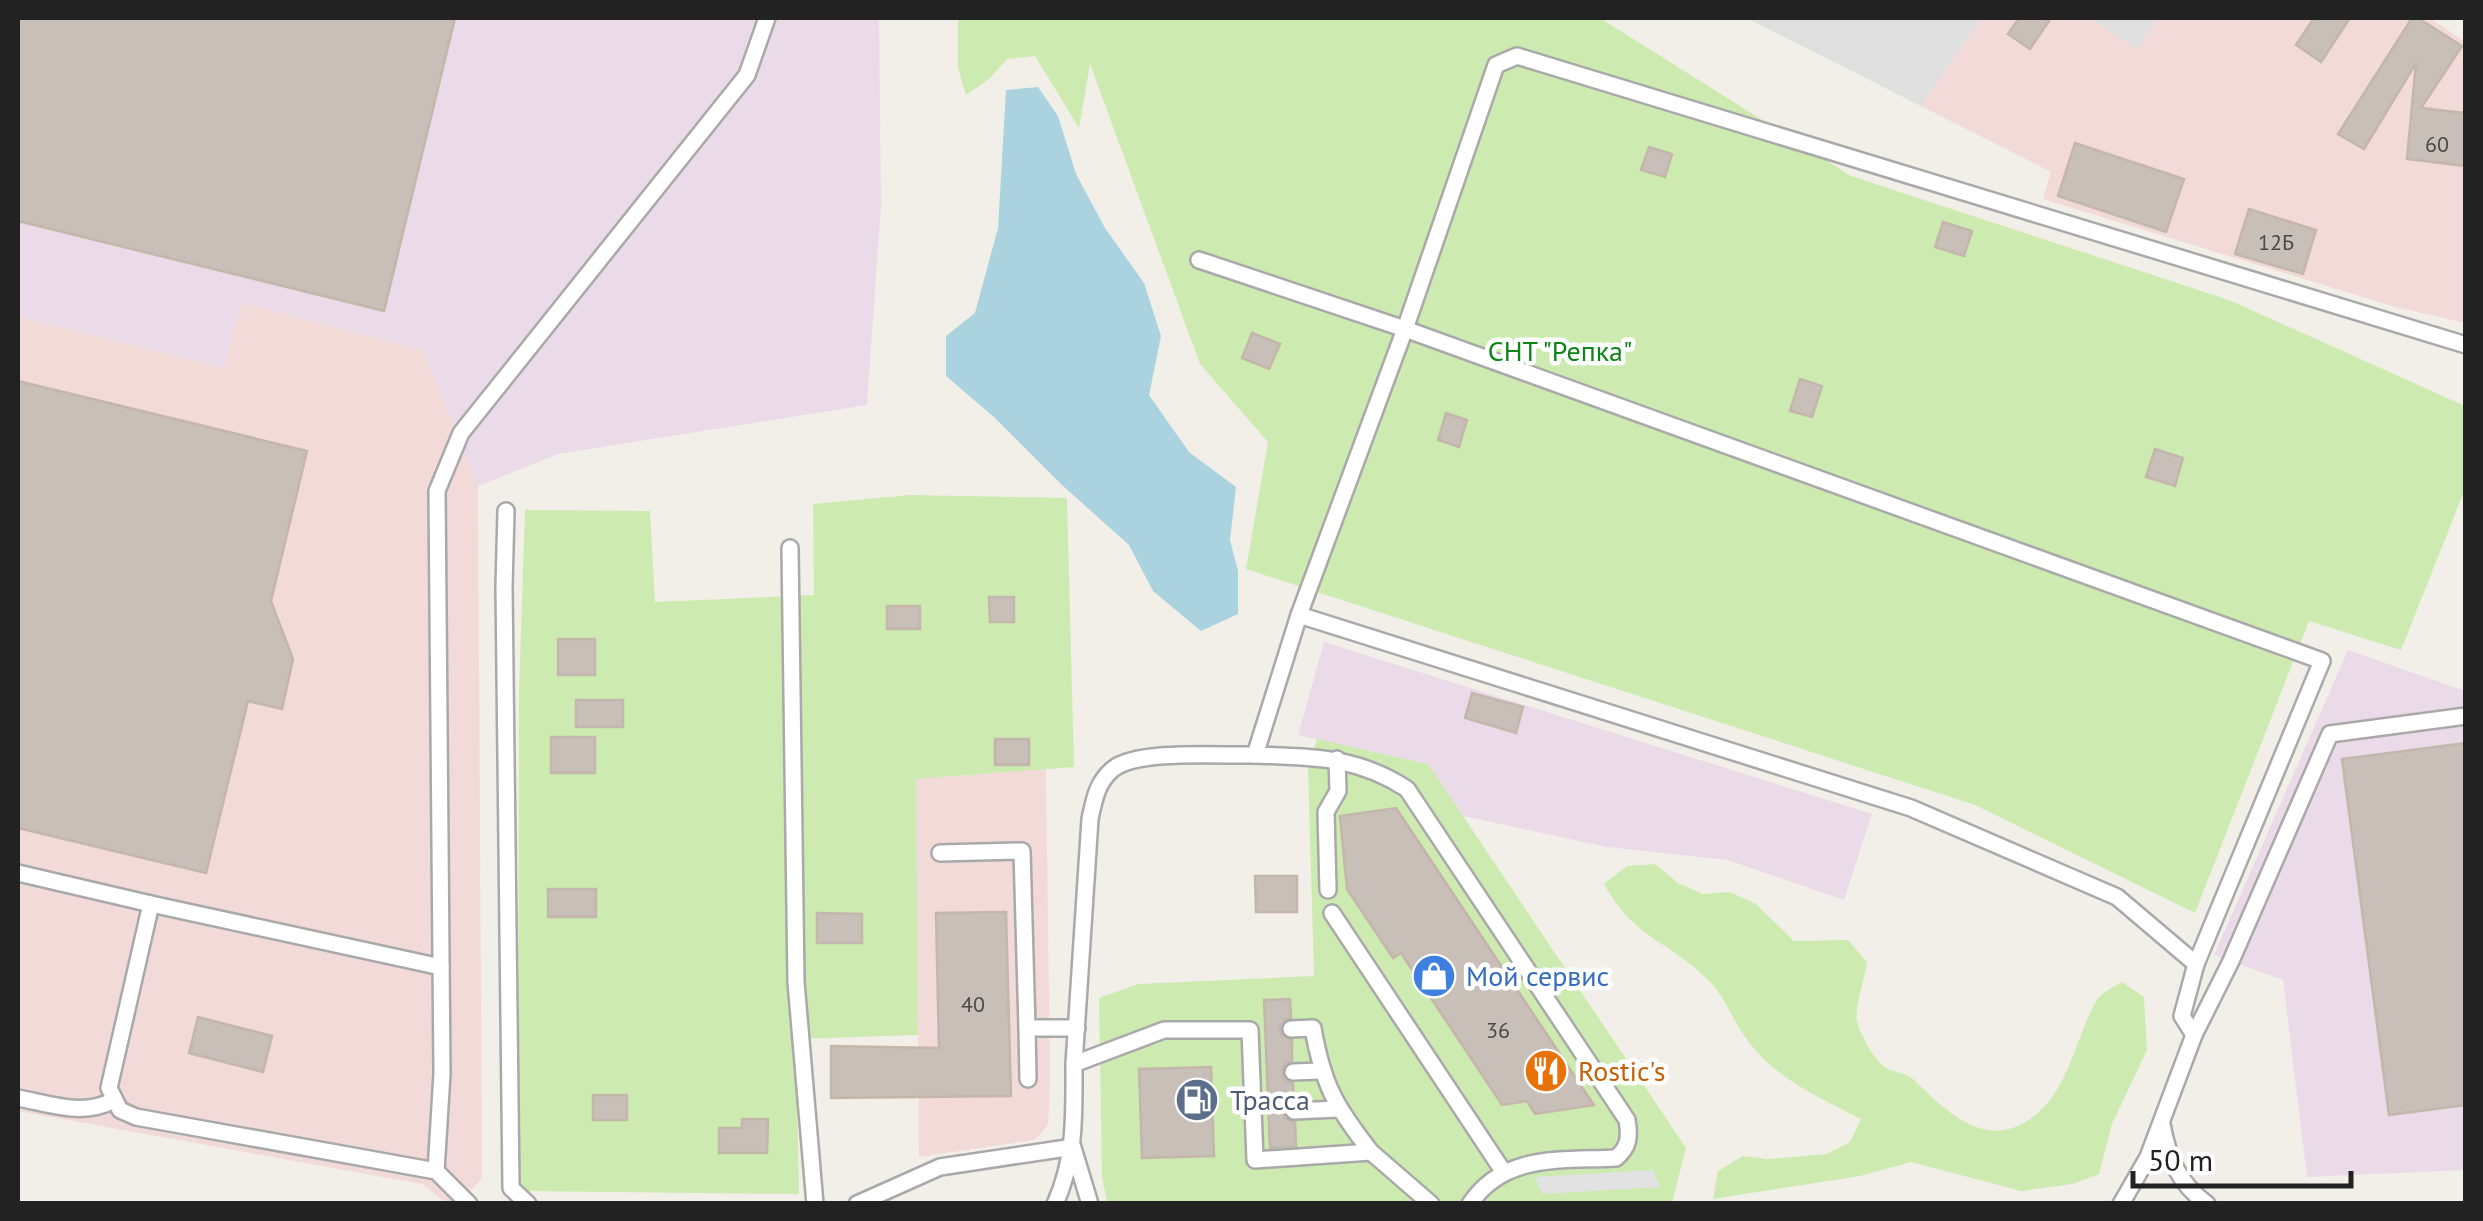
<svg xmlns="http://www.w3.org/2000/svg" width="2483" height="1221" font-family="'PT Sans',sans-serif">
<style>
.residential{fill:#e0dfdf}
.commercial{fill:#f2dad9}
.industrial{fill:#ebdbe8}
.grass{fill:#cdebb0}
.parking{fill:#e2e2e2}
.water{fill:#aad3df}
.building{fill:#c7bfb8;stroke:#c4b6ab;stroke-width:2.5}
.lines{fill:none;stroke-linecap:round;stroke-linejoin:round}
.lane-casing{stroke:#a9a9a9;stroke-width:20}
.lane{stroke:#fff;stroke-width:15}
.labels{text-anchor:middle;stroke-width:9;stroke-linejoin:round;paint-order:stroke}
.number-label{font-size:22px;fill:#4b4948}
.park-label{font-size:28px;fill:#0c8416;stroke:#fff}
.shop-label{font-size:28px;fill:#366cbe;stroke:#fff;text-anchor:start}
.food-label{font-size:28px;fill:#c56008;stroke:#fff;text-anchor:start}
.service-label{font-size:28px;fill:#4e5e75;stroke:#fff;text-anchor:start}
</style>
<rect width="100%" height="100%" fill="#f2efe9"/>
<g class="residential">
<polygon points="1746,18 1982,18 1921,106"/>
<polygon points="2089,18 2159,18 2137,50"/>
</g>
<g class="commercial">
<polygon points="1982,18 2089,18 2137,49 2159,18 2430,18 2465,42 2465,323 2395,307 2043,199 2051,172 1921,106"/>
<polygon points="241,303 423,350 478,486 482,1178 459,1203 446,1203 422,1184 18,1111 18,316 223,368"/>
<polygon points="1046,769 1050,1080 1048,1125 1035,1140 919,1157 916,779"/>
</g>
<g class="industrial">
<polygon points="18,18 879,18 881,206 867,405 558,454 478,486 423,350 241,303 224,368 18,316"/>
<polygon points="1324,642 1872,814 1844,900 1728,860 1607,847 1463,816 1428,764 1298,735"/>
<polygon points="2348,650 2465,691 2465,1170 2307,1177 2283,980 2214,955"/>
</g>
<g class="grass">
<polygon points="958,18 1600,18 1851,176 2229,300 2465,406 2465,489 2401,650 2309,621 2195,913 1975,805 1246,569 1268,442 1200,364 1090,64 1079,128 1035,56 1007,59 989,79 966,95 958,68"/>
<polygon points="910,495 1067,498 1074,767 916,779 918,1035 796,1039 799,1194 518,1191 519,691 525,510 650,511 655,602 814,595 813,504"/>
<polygon points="1317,739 1428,764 1686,1148 1672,1203 1107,1203 1102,1176 1099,998 1138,984 1314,976 1308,769"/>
<path d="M1655 864 1678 883 1703 894 1730 892 1756 904 1794 941 1848 940 1867 962C1865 976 1854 1011 1857 1022 1861 1035 1874 1060 1885 1067 1894 1073 1905 1072 1913 1079 1945 1110 1984 1151 2030 1119 2070 1092 2075 1036 2097 1000 2102 992 2114 987 2122 982L2144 997 2147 1050 2112 1124 2099 1174 2072 1184 2021 1191 1911 1162 1860 1176 1713 1199 1718 1171 1743 1156 1768 1159 1827 1154 1850 1142 1861 1119C1819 1097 1777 1080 1748 1041 1732 1020 1725 995 1705 977 1664 938 1635 939 1604 884L1627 866Z"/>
</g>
<polygon class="parking" points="1653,1170 1660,1187 1542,1194 1535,1177"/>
<polygon class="water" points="1038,87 1058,116 1076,174 1105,228 1144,283 1161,336 1149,395 1189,452 1236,487 1230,540 1238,571 1238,614 1201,631 1153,591 1129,545 1062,485 995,418 946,376 946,336 975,313 998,228 1006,90"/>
<g class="building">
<polygon points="18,18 455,18 384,311 18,221"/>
<polygon points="2019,18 2051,18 2030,49 2008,34"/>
<polygon points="2314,18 2350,18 2321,62 2296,45"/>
<polygon points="2412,18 2418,18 2462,46 2421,108 2466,113 2466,166 2407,159 2416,63 2364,149 2338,134"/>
<polygon points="2075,143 2184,179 2166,232 2058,196"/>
<polygon points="1649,147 1672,154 1665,177 1641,170"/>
<polygon points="2249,209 2316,230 2303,274 2235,254"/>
<polygon points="1943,222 1972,231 1964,256 1935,247"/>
<polygon points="1252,333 1280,344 1269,369 1242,358"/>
<polygon points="1800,379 1822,386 1812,417 1790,411"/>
<polygon points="18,381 307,451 271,601 293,659 282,709 248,701 206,873 18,828"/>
<polygon points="1446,413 1467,420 1459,447 1438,440"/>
<polygon points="2155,449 2183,458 2175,486 2146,477"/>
<polygon points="989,597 1014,597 1014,622 990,622"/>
<rect x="887" y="606" width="33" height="23"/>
<rect x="558" y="639" width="37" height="36"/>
<polygon points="1472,693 1523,707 1516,733 1465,718"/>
<rect x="576" y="700" width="47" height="27"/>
<rect x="551" y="737" width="44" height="36"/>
<rect x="995" y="739" width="34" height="26"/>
<polygon points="2466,743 2466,1105 2389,1115 2342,759"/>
<polygon points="1396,808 1594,1105 1535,1114 1527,1101 1502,1105 1401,953 1393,958 1347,889 1340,816"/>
<polygon points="1255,876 1297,876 1297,912 1256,912"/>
<rect x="548" y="889" width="48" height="28"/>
<polygon points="1006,912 1011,1096 831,1098 831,1046 939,1048 936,913"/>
<polygon points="817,913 862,914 862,943 817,943"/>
<polygon points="1290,999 1291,1018 1284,1020 1280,1029 1282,1036 1292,1040 1292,1061 1286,1063 1282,1071 1284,1079 1293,1083 1294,1100 1287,1102 1283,1111 1285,1118 1295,1122 1296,1146 1270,1148 1264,1000"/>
<polygon points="198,1017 272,1036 263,1072 189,1053"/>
<polygon points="1211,1067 1214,1156 1142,1158 1139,1069"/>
<rect x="593" y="1095" width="34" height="25"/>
<polygon points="742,1119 768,1119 767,1153 719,1153 719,1128 742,1128"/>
</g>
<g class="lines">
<g class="lane-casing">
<g id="lane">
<polyline points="1199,260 1405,329 2322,661 2196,964 2182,1016 2194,1035 2148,1157 2121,1204"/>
<polyline points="506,511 504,587 511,1188 528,1204"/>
<polyline points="790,548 796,982 815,1204"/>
<polyline points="1299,615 1911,808 2117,897 2196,964"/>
<path d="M1255 755C1312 757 1357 756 1407 789L1627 1120C1630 1137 1629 1147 1616 1158 1562 1161 1504 1153 1470 1204"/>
<polyline points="940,853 1022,851 1027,1028 1077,1028"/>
<polyline points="18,873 151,904 109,1088 120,1110 136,1117 436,1171 469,1204"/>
<polyline points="1328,890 1326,812 1338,791 1337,759"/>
<polyline points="151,904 441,967"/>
<polyline points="1332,913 1503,1171"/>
<polyline points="1027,1028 1028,1079"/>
<path d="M1291 1029 1313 1028C1323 1086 1336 1107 1371 1152"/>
<polyline points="2194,1035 2231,961 2330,734 2466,716"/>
<path d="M1074 1064 1090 819C1094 800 1097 782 1113 769 1138 749 1222 756 1255 755L1299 615 1405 329 1496 65 1517 56 2466 345"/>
<polyline points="1293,1072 1320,1071"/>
<path d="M18 1098C51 1104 83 1117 114 1100"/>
<polyline points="1294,1111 1338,1109"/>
<path d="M2162 1124C2168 1157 2178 1183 2207 1204"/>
<polyline points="1074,1151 1090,1204"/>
<polyline points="436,1171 442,1074 437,491 461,433 747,75 767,18"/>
<polyline points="857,1204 940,1167 1073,1147"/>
<path d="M1055 1204C1076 1158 1074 1113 1074 1064L1164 1030H1250L1255 1160 1371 1152 1431 1204"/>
</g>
</g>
<use href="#lane" class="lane"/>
</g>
<defs>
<g id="shop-disc" transform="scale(2.25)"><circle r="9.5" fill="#3f7fe0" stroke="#fff"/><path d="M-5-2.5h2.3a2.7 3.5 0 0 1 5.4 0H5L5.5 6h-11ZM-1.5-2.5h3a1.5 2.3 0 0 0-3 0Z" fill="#fff"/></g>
<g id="restaurant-disc" transform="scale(2.25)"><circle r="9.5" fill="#e8710a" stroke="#fff"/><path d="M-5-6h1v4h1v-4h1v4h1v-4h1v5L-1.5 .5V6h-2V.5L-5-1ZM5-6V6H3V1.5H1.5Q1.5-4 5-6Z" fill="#fff"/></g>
<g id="fuel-disc" transform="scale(2.25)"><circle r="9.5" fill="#5c6f8a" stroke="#fff"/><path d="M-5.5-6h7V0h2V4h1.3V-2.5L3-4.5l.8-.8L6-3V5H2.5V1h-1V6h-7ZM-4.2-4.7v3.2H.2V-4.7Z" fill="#fff"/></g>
</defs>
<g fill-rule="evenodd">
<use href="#shop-disc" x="1434" y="976"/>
<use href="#restaurant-disc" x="1546" y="1071"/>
<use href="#fuel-disc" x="1197" y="1100"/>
</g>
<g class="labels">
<g class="number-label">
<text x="2437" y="152">60</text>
<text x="2276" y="250">12Б</text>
<text x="973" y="1012">40</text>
<text x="1498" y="1038">36</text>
</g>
<g class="park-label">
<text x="1560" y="361">СНТ "Репка"</text>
</g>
<g class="shop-label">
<text x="1466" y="986">Мой сервис</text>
</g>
<g class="food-label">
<text x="1578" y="1081">Rostic's</text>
</g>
<g class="service-label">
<text x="1230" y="1110">Трасса</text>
</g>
</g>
<rect width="2483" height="1221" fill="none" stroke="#222222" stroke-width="40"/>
<path d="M2133 1171v15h218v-15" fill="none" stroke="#222222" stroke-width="5"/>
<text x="2148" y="1171" font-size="30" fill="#222222" stroke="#ffffff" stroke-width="8" paint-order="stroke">50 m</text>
</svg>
